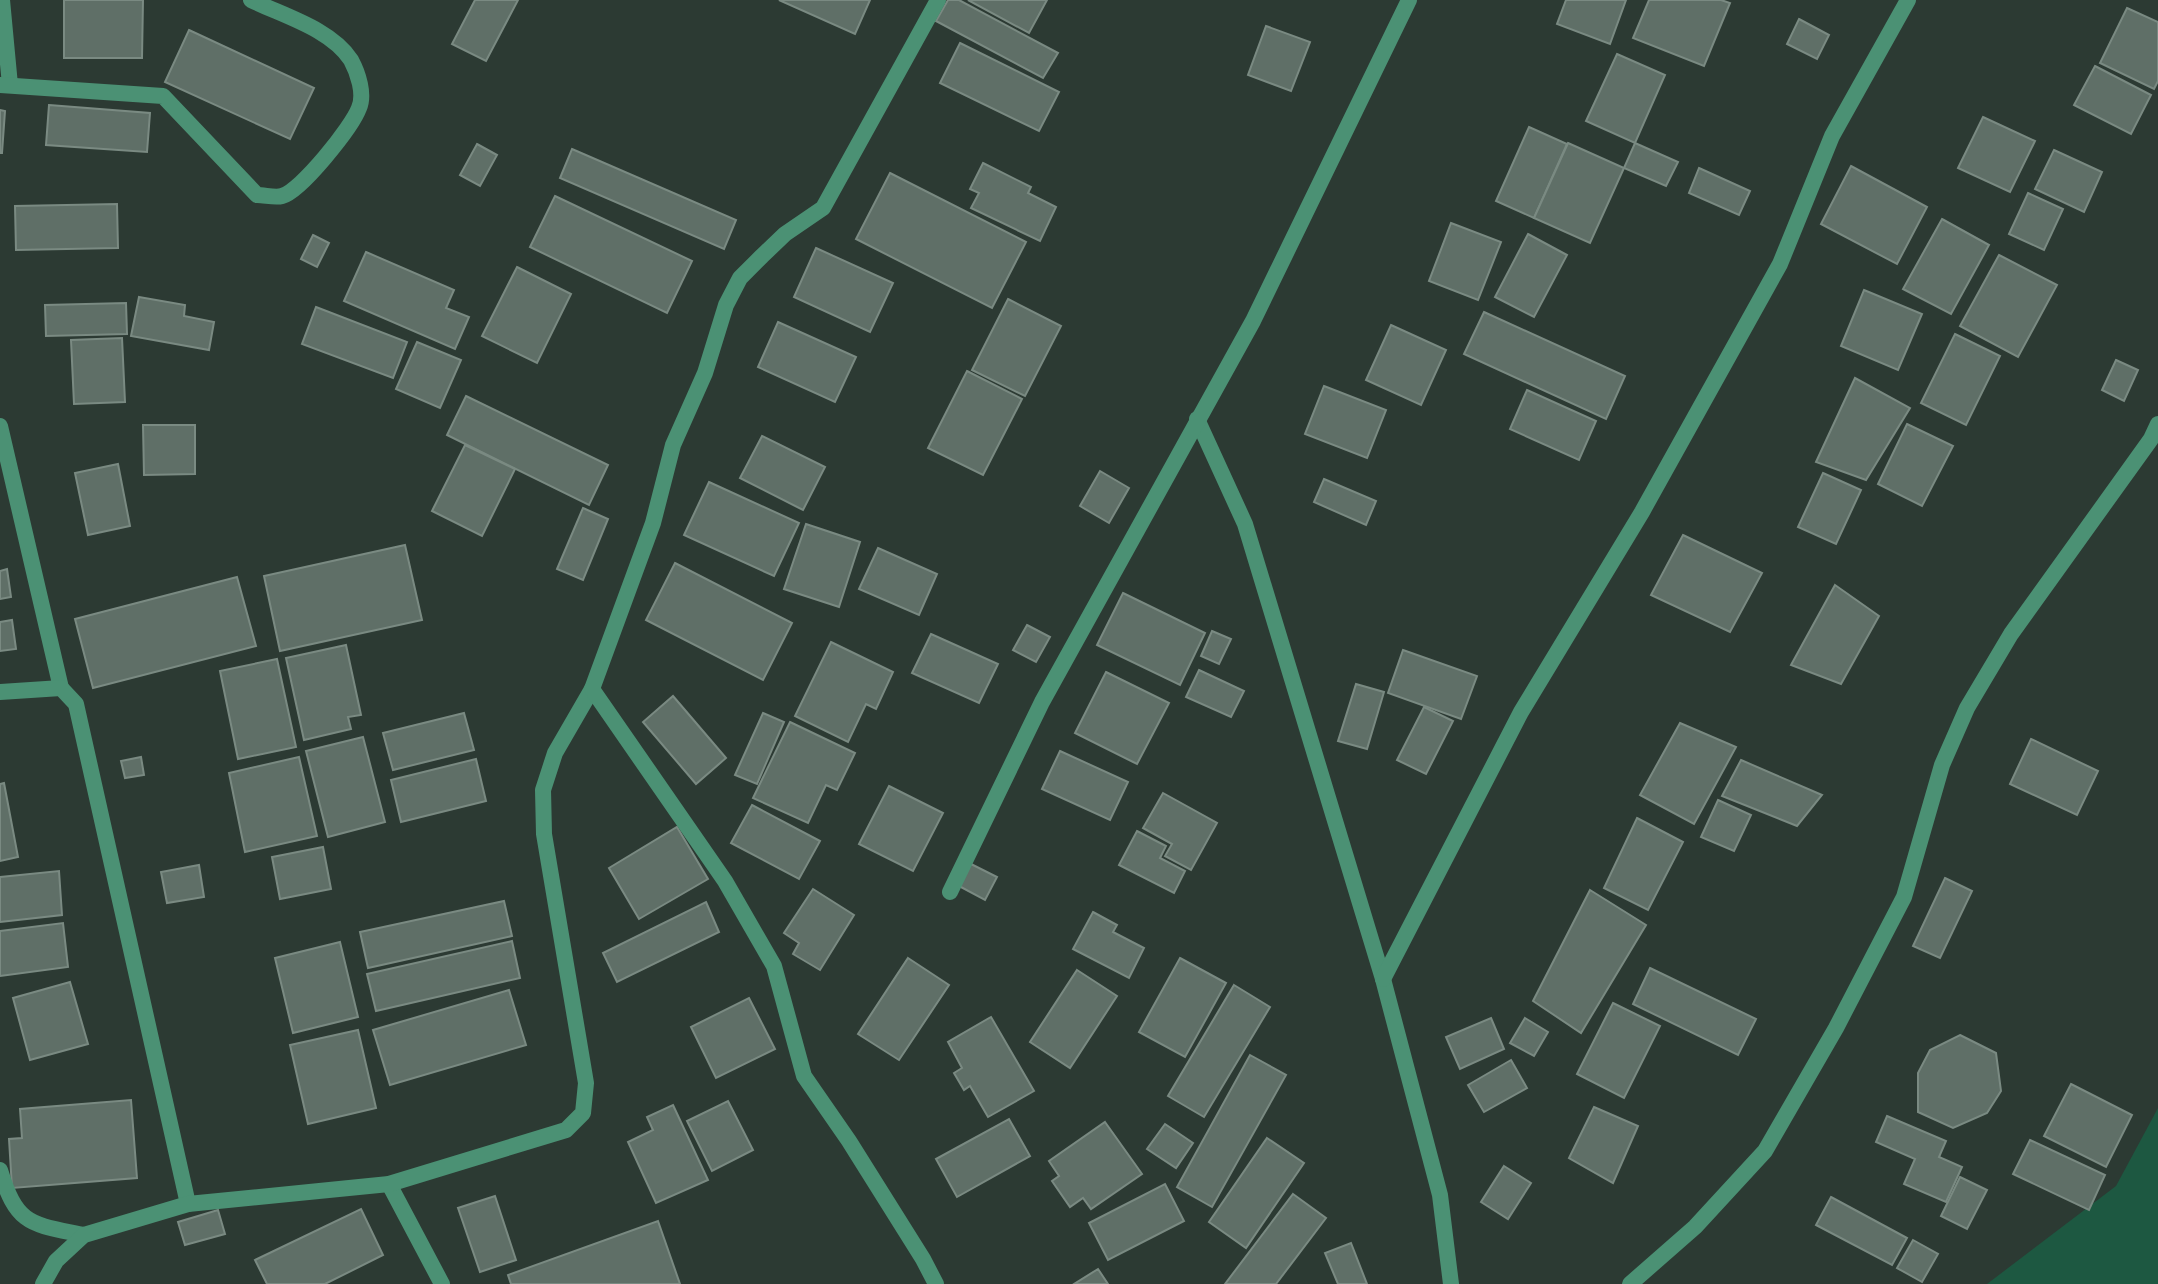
<svg xmlns="http://www.w3.org/2000/svg" width="2158" height="1284" font-family="Poppins,sans-serif">
<style>
.green{fill:#1d5841}
.building{fill:#5f6f67;stroke:#7a8a82;stroke-width:2}
.lines{fill:none;stroke-linecap:round;stroke-linejoin:round}
.street{stroke:#4b9174;stroke-width:16}
</style>
<rect width="100%" height="100%" fill="#2c3a33"/>
<polygon class="green" points="2158,1108 2158,1284 1987,1284 2116,1186"/>
<g class="building">
<polygon points="64,0 143,0 142,58 64,58"/>
<polygon points="475,0 518,0 486,61 452,44"/>
<polygon points="779,0 870,0 855,34"/>
<polygon points="948,0 959,0 1058,53 1043,78 936,21"/>
<polygon points="968,0 1047,0 1029,33"/>
<polygon points="1566,0 1626,0 1610,44 1557,24"/>
<polygon points="1649,0 1721,0 1730,3 1704,66 1633,38"/>
<polygon points="2127,8 2158,22 2158,81 2154,89 2100,63"/>
<polygon points="1799,19 1829,35 1817,59 1787,44"/>
<polygon points="1266,26 1310,42 1291,91 1248,75"/>
<polygon points="189,30 314,88 290,139 165,82"/>
<polygon points="960,43 1059,92 1039,131 940,83"/>
<polygon points="1617,54 1665,75 1635,143 1586,121"/>
<polygon points="2095,66 2151,95 2131,134 2074,105"/>
<polygon points="49,105 150,113 147,152 46,145"/>
<polygon points="0,110 5,111 2,153 0,153"/>
<polygon points="1983,117 2035,141 2010,192 1958,168"/>
<polygon points="1529,127 1567,144 1534,218 1496,201"/>
<polygon points="1568,143 1624,168 1590,243 1534,218"/>
<polygon points="1635,143 1678,162 1666,186 1624,168"/>
<polygon points="477,144 497,155 480,186 460,175"/>
<polygon points="572,149 736,220 724,249 560,178"/>
<polygon points="2054,150 2102,172 2084,212 2035,189"/>
<polygon points="983,163 1031,187 1028,193 1056,207 1040,241 971,208 979,193 970,189"/>
<polygon points="1851,166 1927,207 1897,264 1821,224"/>
<polygon points="1699,168 1750,191 1739,215 1689,193"/>
<polygon points="890,173 1026,242 992,308 856,239"/>
<polygon points="2028,193 2063,209 2044,250 2009,234"/>
<polygon points="555,196 692,261 667,313 530,247"/>
<polygon points="117,204 118,248 16,250 15,206"/>
<polygon points="1942,219 1989,245 1951,314 1903,289"/>
<polygon points="1451,223 1501,242 1478,300 1429,281"/>
<polygon points="1528,234 1567,255 1534,317 1495,297"/>
<polygon points="313,235 329,243 317,267 301,259"/>
<polygon points="816,248 893,283 870,332 794,297"/>
<polygon points="366,252 454,290 446,308 469,317 455,349 344,301"/>
<polygon points="1999,255 2057,285 2018,357 1960,326"/>
<polygon points="517,267 571,294 537,363 482,336"/>
<polygon points="1864,290 1922,314 1898,370 1841,346"/>
<polygon points="139,297 185,305 184,316 214,322 209,350 131,336"/>
<polygon points="1008,299 1061,326 1025,396 972,370"/>
<polygon points="126,303 127,334 46,336 45,305"/>
<polygon points="316,307 407,342 393,378 302,344"/>
<polygon points="1484,312 1625,376 1606,419 1464,354"/>
<polygon points="778,322 856,357 835,402 758,367"/>
<polygon points="1391,325 1446,350 1421,405 1366,380"/>
<polygon points="1955,334 2000,356 1966,425 1921,403"/>
<polygon points="122,338 125,402 74,404 71,340"/>
<polygon points="417,342 461,360 440,408 396,389"/>
<polygon points="2116,360 2138,370 2124,401 2102,390"/>
<polygon points="967,371 1022,399 983,475 928,448"/>
<polygon points="1855,378 1910,408 1866,480 1816,462"/>
<polygon points="1324,386 1386,410 1367,458 1305,434"/>
<polygon points="1527,390 1596,421 1579,460 1510,429"/>
<polygon points="466,396 608,465 589,505 447,435"/>
<polygon points="1907,424 1953,446 1922,506 1878,484"/>
<polygon points="143,425 195,425 195,474 144,475"/>
<polygon points="762,436 825,467 803,510 740,478"/>
<polygon points="465,445 515,469 482,536 432,511"/>
<polygon points="118,464 130,526 88,535 75,473"/>
<polygon points="1100,471 1129,488 1109,523 1080,506"/>
<polygon points="1823,473 1861,490 1836,544 1798,527"/>
<polygon points="1324,479 1376,501 1366,525 1314,502"/>
<polygon points="709,482 799,523 774,576 684,535"/>
<polygon points="583,508 608,519 583,580 557,569"/>
<polygon points="806,524 860,542 839,607 784,589"/>
<polygon points="1683,535 1762,573 1730,632 1651,595"/>
<polygon points="405,545 422,620 280,651 264,576"/>
<polygon points="878,548 937,574 919,615 859,589"/>
<polygon points="675,563 792,623 763,680 646,620"/>
<polygon points="7,569 11,597 0,599 0,571"/>
<polygon points="237,577 256,646 93,688 75,619"/>
<polygon points="1835,585 1879,616 1841,684 1791,665"/>
<polygon points="1123,593 1205,633 1180,685 1097,645"/>
<polygon points="12,620 16,649 0,651 0,622"/>
<polygon points="1027,625 1050,637 1036,662 1013,650"/>
<polygon points="1212,631 1231,639 1219,664 1201,656"/>
<polygon points="931,634 998,664 979,703 912,673"/>
<polygon points="831,642 893,672 876,709 866,704 848,742 795,716"/>
<polygon points="346,645 361,715 348,717 351,729 304,740 286,658"/>
<polygon points="1403,650 1477,676 1461,719 1388,693"/>
<polygon points="277,659 296,747 238,759 220,671"/>
<polygon points="1199,670 1244,691 1231,717 1186,697"/>
<polygon points="1106,672 1169,703 1137,764 1075,733"/>
<polygon points="1356,684 1384,692 1367,749 1338,741"/>
<polygon points="673,696 726,758 696,784 643,722"/>
<polygon points="1424,707 1453,721 1426,774 1397,760"/>
<polygon points="464,713 474,750 393,770 383,733"/>
<polygon points="763,713 784,722 757,784 735,775"/>
<polygon points="790,722 855,753 837,790 826,785 808,823 753,798"/>
<polygon points="1680,723 1736,747 1694,824 1640,795"/>
<polygon points="363,737 385,822 328,837 306,751"/>
<polygon points="2031,739 2098,771 2077,815 2010,784"/>
<polygon points="1060,751 1128,782 1110,820 1042,789"/>
<polygon points="141,757 144,775 125,778 121,761"/>
<polygon points="299,757 317,836 245,852 229,773"/>
<polygon points="476,759 486,801 401,822 391,780"/>
<polygon points="1741,760 1822,795 1797,826 1722,796"/>
<polygon points="4,783 18,857 0,861 0,784"/>
<polygon points="889,786 943,813 913,871 859,844"/>
<polygon points="1163,793 1217,823 1191,870 1165,856 1172,844 1143,828"/>
<polygon points="1718,800 1751,815 1734,851 1701,837"/>
<polygon points="752,805 820,841 799,879 731,843"/>
<polygon points="1637,818 1683,842 1648,910 1604,888"/>
<polygon points="677,827 708,879 639,919 609,868"/>
<polygon points="1137,831 1166,846 1160,858 1185,871 1174,893 1119,865"/>
<polygon points="323,847 331,889 280,899 272,857"/>
<polygon points="971,864 997,877 985,900 959,886"/>
<polygon points="199,865 204,897 167,903 161,872"/>
<polygon points="59,871 62,915 0,922 0,877"/>
<polygon points="1945,878 1972,891 1940,958 1913,946"/>
<polygon points="813,889 854,915 820,970 793,954 799,943 784,933"/>
<polygon points="1590,890 1646,925 1581,1033 1533,1001"/>
<polygon points="504,901 512,936 368,968 360,932"/>
<polygon points="706,902 719,932 617,982 603,953"/>
<polygon points="1093,912 1117,925 1113,932 1144,948 1129,978 1073,949"/>
<polygon points="63,923 68,967 0,976 0,931"/>
<polygon points="512,941 520,978 376,1011 367,974"/>
<polygon points="340,942 358,1017 293,1033 275,958"/>
<polygon points="908,958 949,985 899,1060 858,1034"/>
<polygon points="1180,958 1226,983 1185,1057 1139,1032"/>
<polygon points="1650,968 1756,1019 1738,1055 1633,1004"/>
<polygon points="1077,970 1117,996 1070,1068 1030,1042"/>
<polygon points="70,982 88,1044 30,1060 13,998"/>
<polygon points="1234,985 1270,1007 1204,1117 1168,1096"/>
<polygon points="509,990 526,1045 390,1085 373,1030"/>
<polygon points="749,998 775,1049 716,1078 691,1027"/>
<polygon points="1613,1003 1660,1026 1624,1098 1577,1074"/>
<polygon points="991,1017 1034,1091 988,1117 970,1086 964,1090 954,1073 962,1068 948,1042"/>
<polygon points="1491,1018 1504,1049 1460,1069 1446,1037"/>
<polygon points="1525,1018 1548,1032 1534,1056 1510,1043"/>
<polygon points="358,1030 376,1108 308,1124 290,1045"/>
<polygon points="1960,1035 1996,1053 2001,1091 1987,1113 1953,1128 1918,1112 1918,1073 1930,1050"/>
<polygon points="1250,1055 1286,1075 1212,1207 1177,1187"/>
<polygon points="1511,1060 1527,1088 1484,1112 1468,1085"/>
<polygon points="2071,1084 2132,1115 2106,1167 2044,1136"/>
<polygon points="131,1100 137,1178 12,1188 9,1139 22,1138 20,1109"/>
<polygon points="728,1101 753,1150 712,1171 687,1121"/>
<polygon points="673,1105 708,1180 656,1203 628,1142 653,1130 647,1117"/>
<polygon points="1594,1107 1638,1126 1613,1183 1569,1158"/>
<polygon points="1887,1116 1946,1141 1939,1157 1962,1167 1946,1202 1904,1184 1915,1159 1876,1142"/>
<polygon points="1009,1119 1030,1156 957,1197 936,1159"/>
<polygon points="1105,1122 1142,1174 1091,1209 1083,1198 1070,1207 1052,1181 1059,1176 1049,1161"/>
<polygon points="1165,1124 1193,1143 1176,1168 1147,1149"/>
<polygon points="1267,1138 1304,1163 1246,1248 1209,1222"/>
<polygon points="2030,1140 2105,1175 2089,1210 2013,1174"/>
<polygon points="1504,1166 1531,1183 1508,1219 1481,1202"/>
<polygon points="1960,1177 1987,1190 1967,1229 1941,1216"/>
<polygon points="1165,1184 1184,1221 1108,1260 1089,1223"/>
<polygon points="1293,1194 1326,1218 1276,1284 1225,1284"/>
<polygon points="495,1196 516,1260 480,1272 458,1208"/>
<polygon points="1831,1197 1907,1238 1892,1265 1816,1225"/>
<polygon points="361,1209 383,1255 325,1284 267,1284 255,1260"/>
<polygon points="218,1210 225,1234 185,1245 178,1222"/>
<polygon points="658,1221 680,1284 511,1284 508,1275"/>
<polygon points="1913,1240 1938,1254 1922,1282 1897,1268"/>
<polygon points="1351,1243 1367,1284 1338,1284 1325,1253"/>
<polygon points="1098,1269 1108,1284 1074,1284"/>
</g>
<g class="lines">
<g class="street">
<polyline points="2,0 10,85"/>
<path d="M0 85 163 96 257 195C265 195 275 198 282 196 301 191 352 127 359 108 365 94 358 73 351 60 331 29 284 16 251 0"/>
<polyline points="1197,419 1245,524 1383,979 1440,1195 1451,1284"/>
<polyline points="0,426 61,688"/>
<polyline points="0,692 61,688 76,704 188,1204"/>
<polyline points="950,892 1042,702 1253,321 1409,0"/>
<polyline points="1383,979 1521,712 1642,512 1780,264 1832,136 1908,0"/>
<path d="M0 1170C17 1226 31 1224 84 1235"/>
<polyline points="389,1184 442,1284"/>
<polyline points="43,1284 56,1261 84,1235 188,1204 389,1184 566,1130 583,1113 586,1083 544,834 543,790 555,753 592,689"/>
<polyline points="936,1284 923,1259 849,1141 804,1076 774,966 725,881 592,689 653,523 673,445 705,373 726,305 740,278 762,256 785,234 823,208 938,0"/>
<polyline points="1630,1284 1695,1227 1765,1151 1836,1028 1904,897 1942,765 1967,708 2011,634 2151,439 2158,424"/>
</g>
</g>
</svg>
